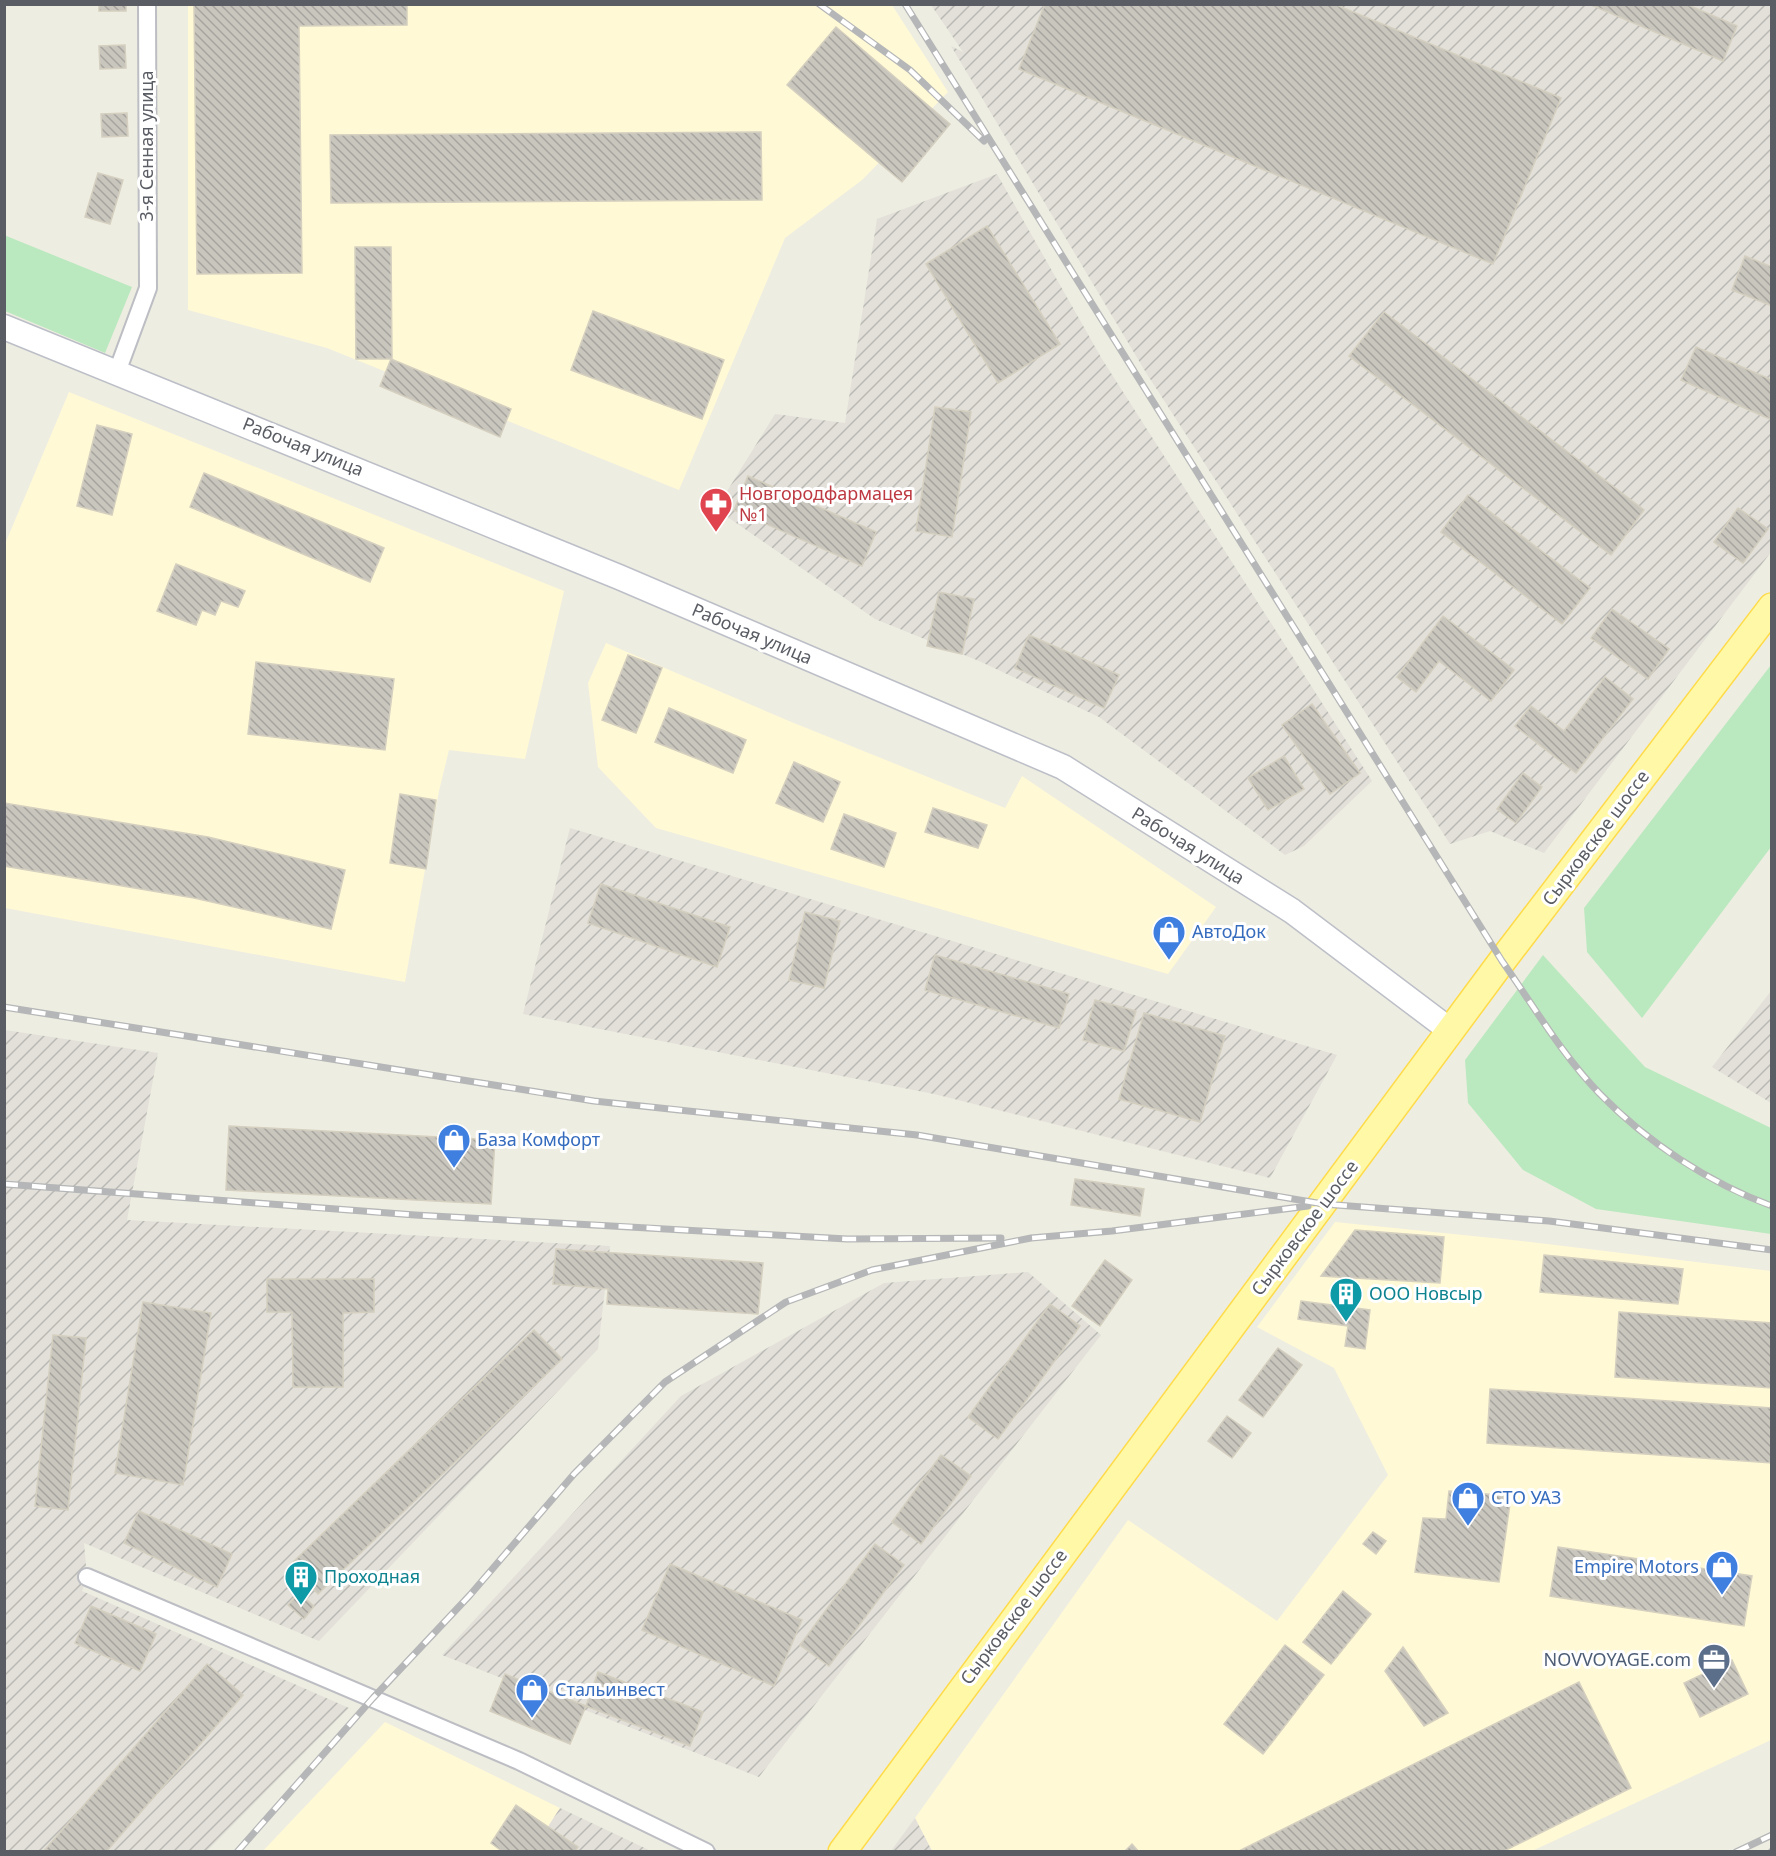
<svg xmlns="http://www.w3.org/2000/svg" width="1776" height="1856" font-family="'Noto Sans',sans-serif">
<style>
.commercial{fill:#fff9d6}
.industrial{fill:url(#industrial-furrows)}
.grass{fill:#bbe9bf}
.building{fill:url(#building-back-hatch);stroke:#d4cfbf;stroke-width:1.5}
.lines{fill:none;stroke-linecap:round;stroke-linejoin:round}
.street-casing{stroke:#bcbec4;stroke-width:20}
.secondary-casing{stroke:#bcbfc7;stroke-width:27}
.primary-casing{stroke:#ffdb4a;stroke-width:30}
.street{stroke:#fff;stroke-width:16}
.secondary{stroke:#fff;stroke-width:24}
.primary{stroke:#fff8a6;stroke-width:27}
.rail-casing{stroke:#b5b6b7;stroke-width:7}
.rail{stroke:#fff;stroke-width:4.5;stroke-dasharray:14;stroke-linecap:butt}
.labels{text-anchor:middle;stroke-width:6;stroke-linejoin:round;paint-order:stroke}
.street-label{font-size:18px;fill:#5a5d64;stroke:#fff}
.health-label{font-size:18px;fill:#be3a42;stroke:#fff;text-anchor:start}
.shop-label{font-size:18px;fill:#366cbe;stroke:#fff;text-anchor:start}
.culture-label{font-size:18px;fill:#0d838f;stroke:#fff;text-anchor:start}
.service-label{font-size:18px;fill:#4e5e75;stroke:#fff;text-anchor:end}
</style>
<defs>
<pattern id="industrial-furrows" width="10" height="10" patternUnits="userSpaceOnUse" patternTransform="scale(1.5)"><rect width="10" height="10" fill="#e2e0d9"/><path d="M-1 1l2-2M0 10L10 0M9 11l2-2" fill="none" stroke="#bab9b4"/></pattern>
<pattern id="building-back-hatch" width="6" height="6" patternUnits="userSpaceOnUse" patternTransform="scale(1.5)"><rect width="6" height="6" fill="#c9c6be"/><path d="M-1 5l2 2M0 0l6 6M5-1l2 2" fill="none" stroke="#a6a49e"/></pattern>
</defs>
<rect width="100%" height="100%" fill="#eeede1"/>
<g class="commercial">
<polygon points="188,5 892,5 948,92 862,180 785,238 679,490 327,348 188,310"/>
<polygon points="69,392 564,591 525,759 449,750 439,791 405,982 5,908 5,544"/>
<polygon points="606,643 789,721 1005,808 1022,776 1216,907 1168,974 656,828 598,767 588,683"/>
<polygon points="1335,1222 1522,1241 1771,1271 1771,1740 1532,1851 932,1851 915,1818 1128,1520 1277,1621 1388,1475 1334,1368 1257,1327"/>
<polygon points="385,1722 560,1808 532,1851 262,1852"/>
</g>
<g class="industrial">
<polygon points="931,5 1771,5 1771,552 1544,853 1490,831 1450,844 1145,371 951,46 963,52"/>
<polygon points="997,174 1102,359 1372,781 1304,846 1285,855 1099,717 979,661 875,619 716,509 775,414 845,423 877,219"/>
<polygon points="570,828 1337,1055 1270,1178 934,1094 523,1014"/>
<polygon points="1771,991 1771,1103 1712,1067"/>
<polygon points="5,1030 158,1053 127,1220 610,1246 598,1349 319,1641 84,1543 87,1577 82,1591 349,1708 207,1851 5,1852"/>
<polygon points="1028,1272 1101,1335 759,1777 442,1655 681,1396 884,1283"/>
<polygon points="560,1808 651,1851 532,1852"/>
<polygon points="915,1818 932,1851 891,1851"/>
</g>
<g class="grass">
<polygon points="4,235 132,287 105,353 5,311"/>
<polygon points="1771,665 1771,847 1642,1018 1587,952 1584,908"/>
<polygon points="1543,955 1645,1067 1771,1128 1771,1234 1596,1209 1523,1170 1468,1103 1465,1060"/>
</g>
<g class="building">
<rect x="99" y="4" width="27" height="7"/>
<polygon points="194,4 407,4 407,25 299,26 302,273 197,274"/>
<polygon points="1045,4 1334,4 1561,98 1493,264 1019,69"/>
<polygon points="1589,4 1686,4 1737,26 1723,61"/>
<polygon points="836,27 950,124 902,182 787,85"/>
<polygon points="125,45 126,68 100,69 99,46"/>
<polygon points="127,113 128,136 102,137 101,114"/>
<polygon points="761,132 762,200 331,203 330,135"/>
<polygon points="98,173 123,180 110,224 85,217"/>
<polygon points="987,226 1060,344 998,383 926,264"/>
<polygon points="355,247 391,247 392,359 356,359"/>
<polygon points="1745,256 1772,267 1772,306 1732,290"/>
<polygon points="593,311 724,360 702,419 571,370"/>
<polygon points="1384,312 1644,510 1611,555 1349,356"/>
<polygon points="1696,347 1772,380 1772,420 1681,380"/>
<polygon points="391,359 511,409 500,437 380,386"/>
<polygon points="935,407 971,412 952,537 916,531"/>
<polygon points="97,425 132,434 112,515 77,506"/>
<polygon points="204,473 384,548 370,582 190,507"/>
<polygon points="748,476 876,532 862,566 734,510"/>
<polygon points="1468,495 1590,588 1562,624 1441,532"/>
<polygon points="1738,508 1768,529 1743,563 1714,542"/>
<polygon points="176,564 245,591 238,607 221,601 215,615 202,610 196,625 157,611"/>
<polygon points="939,592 974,599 962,654 927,646"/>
<polygon points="1612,609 1669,649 1648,679 1591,638"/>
<polygon points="1443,616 1514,670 1491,701 1439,661 1416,692 1397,677"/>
<polygon points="1029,635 1119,675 1104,708 1015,668"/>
<polygon points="628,655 662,668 636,733 602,720"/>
<polygon points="256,662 394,679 385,750 248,734"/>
<polygon points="1605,677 1633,699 1576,773 1515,726 1531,706 1564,731"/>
<polygon points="1312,704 1360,773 1330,794 1282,725"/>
<polygon points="669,708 746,740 733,773 655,742"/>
<polygon points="1284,756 1304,789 1268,810 1248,778"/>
<polygon points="794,762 840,782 823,822 776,803"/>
<polygon points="1523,773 1542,787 1516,823 1497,809"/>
<polygon points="400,794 436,800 426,869 390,863"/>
<polygon points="4,803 208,837 345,870 331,929 194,898 4,866"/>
<polygon points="933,808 987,825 978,848 925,832"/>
<polygon points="844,814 896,833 884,867 831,849"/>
<polygon points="601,884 730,927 717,967 588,923"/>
<polygon points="805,912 840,921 824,988 789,980"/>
<polygon points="935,955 1069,994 1059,1028 925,990"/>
<polygon points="1095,1000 1136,1011 1124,1051 1083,1040"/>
<polygon points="1144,1013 1225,1036 1200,1122 1119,1099"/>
<polygon points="229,1126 495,1140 491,1204 226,1190"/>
<polygon points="1075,1179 1144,1189 1140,1216 1071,1205"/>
<polygon points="1355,1230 1444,1237 1440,1283 1321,1276"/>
<polygon points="556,1249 763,1263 758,1314 607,1304 608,1289 553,1284"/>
<polygon points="1544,1255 1683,1269 1678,1304 1540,1292"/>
<polygon points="1105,1260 1132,1280 1100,1326 1072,1306"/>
<polygon points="267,1279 374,1279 374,1312 343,1313 343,1387 293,1387 292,1312 267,1312"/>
<polygon points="1301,1301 1370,1310 1365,1349 1345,1346 1348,1326 1298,1319"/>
<polygon points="143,1302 211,1313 183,1485 115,1473"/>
<polygon points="1050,1304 1080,1326 998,1439 968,1417"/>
<polygon points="1619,1312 1772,1323 1772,1388 1615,1377"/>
<polygon points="534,1330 562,1359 318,1594 290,1565"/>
<polygon points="53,1335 86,1338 68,1510 35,1506"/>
<polygon points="1278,1348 1302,1365 1263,1417 1239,1400"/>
<polygon points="1490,1389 1772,1408 1772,1463 1487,1443"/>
<polygon points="1227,1416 1251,1433 1232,1458 1208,1441"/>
<polygon points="941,1455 971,1476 921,1544 892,1522"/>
<polygon points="1449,1491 1511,1496 1499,1582 1415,1572 1423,1518 1446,1519"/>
<polygon points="139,1511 232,1554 217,1587 124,1543"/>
<polygon points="1373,1532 1386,1541 1376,1554 1363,1544"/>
<polygon points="875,1544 904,1565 829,1666 800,1645"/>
<polygon points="1558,1547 1752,1576 1744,1626 1550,1596"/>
<polygon points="670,1564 802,1620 774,1686 642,1630"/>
<polygon points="1343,1591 1371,1614 1331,1664 1303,1642"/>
<polygon points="299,1593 314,1606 304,1619 288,1605"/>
<polygon points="91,1606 156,1634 140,1671 75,1643"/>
<polygon points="1285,1645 1324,1675 1263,1754 1224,1724"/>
<polygon points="1403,1647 1448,1713 1424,1726 1385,1671"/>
<polygon points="1732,1660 1748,1694 1700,1717 1684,1683"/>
<polygon points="207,1664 243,1695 106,1852 43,1852"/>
<polygon points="598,1672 703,1712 690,1746 586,1706"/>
<polygon points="505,1674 586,1706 570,1744 490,1711"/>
<polygon points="1579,1682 1631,1788 1502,1852 1237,1852"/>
<polygon points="516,1805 578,1847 575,1852 503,1852 491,1843"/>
<polygon points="1132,1844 1139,1852 1124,1852"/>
</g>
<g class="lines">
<g class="street-casing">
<g id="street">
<polyline points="117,372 148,288 147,4"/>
<polyline points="87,1577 519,1761 706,1852"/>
</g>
</g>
<g class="secondary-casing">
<polyline id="secondary" points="4,327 619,577 1063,767 1292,911 1451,1031"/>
</g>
<g class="primary-casing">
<polyline id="primary" points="842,1852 1502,961 1772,607"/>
</g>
<use href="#street" class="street"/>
<use href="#secondary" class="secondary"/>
<use href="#primary" class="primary"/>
<g class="rail-casing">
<g id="rail">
<polyline points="819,4 910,70 984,141"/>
<path d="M905 4 1502 961C1533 1005 1562 1055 1600 1094 1647 1142 1709 1183 1772 1206"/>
<polyline points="4,1007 594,1101 917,1135 1323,1204 1549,1221 1772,1250"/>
<polyline points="4,1184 415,1215 847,1239 1001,1238"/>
<polyline points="237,1852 373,1698 470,1595 574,1474 665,1382 786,1302 872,1270 1031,1238 1112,1231 1308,1206"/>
<polyline points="1736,1852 1772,1835"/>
<polyline points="1771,1852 1772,1851"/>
</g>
</g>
<use href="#rail" class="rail"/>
</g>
<defs>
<g id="pharmacy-pin" transform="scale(1.725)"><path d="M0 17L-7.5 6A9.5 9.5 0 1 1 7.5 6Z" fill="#e0444e" stroke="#fff"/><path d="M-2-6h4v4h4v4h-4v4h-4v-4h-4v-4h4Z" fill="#fff"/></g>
<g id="shop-pin" transform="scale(1.725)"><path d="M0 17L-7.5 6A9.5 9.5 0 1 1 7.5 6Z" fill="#3f7fe0" stroke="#fff"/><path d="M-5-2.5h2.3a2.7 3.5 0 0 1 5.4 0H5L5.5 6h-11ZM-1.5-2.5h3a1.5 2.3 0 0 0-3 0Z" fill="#fff"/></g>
<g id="building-pin" transform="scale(1.725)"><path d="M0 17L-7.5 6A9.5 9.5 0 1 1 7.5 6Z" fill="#0f9aa8" stroke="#fff"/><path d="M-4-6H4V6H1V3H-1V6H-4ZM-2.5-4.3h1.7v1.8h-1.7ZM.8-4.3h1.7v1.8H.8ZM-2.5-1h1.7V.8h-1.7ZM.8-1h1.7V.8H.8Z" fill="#fff"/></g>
<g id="office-pin" transform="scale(1.725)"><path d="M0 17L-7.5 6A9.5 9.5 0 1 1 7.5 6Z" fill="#5c6f8a" stroke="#fff"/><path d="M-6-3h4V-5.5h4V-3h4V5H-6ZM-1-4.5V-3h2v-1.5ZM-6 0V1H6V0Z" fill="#fff"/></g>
</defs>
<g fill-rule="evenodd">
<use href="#pharmacy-pin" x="716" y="504"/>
<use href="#shop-pin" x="1169" y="932"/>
<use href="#shop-pin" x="454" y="1140"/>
<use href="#building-pin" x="1346" y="1294"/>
<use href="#shop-pin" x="1468" y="1498"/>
<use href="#shop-pin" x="1722" y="1567"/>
<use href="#building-pin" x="301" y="1577"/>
<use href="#office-pin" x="1714" y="1660"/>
<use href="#shop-pin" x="532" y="1690"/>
</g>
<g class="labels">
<g class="street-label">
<text transform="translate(147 146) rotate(-90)" y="6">3-я Сенная улица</text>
<text transform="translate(303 447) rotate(22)" y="6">Рабочая улица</text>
<text transform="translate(752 634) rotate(23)" y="6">Рабочая улица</text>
<text transform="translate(1596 838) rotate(-53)" y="6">Сырковское шоссе</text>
<text transform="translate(1188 846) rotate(32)" y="6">Рабочая улица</text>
<text transform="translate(1305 1228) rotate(-53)" y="6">Сырковское шоссе</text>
<text transform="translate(1014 1617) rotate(-53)" y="6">Сырковское шоссе</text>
</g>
<g class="health-label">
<text x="739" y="500">Новгородфармацея<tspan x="739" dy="21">№1</tspan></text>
</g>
<g class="shop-label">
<text x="1192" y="938">АвтоДок</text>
<text x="477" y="1146">База Комфорт</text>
<text x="1491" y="1504">СТО УАЗ</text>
<text x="1699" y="1573" text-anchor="end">Empire Motors</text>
<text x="555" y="1696">Стальинвест</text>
</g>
<g class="culture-label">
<text x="1369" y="1300">ООО Новсыр</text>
<text x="324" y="1583">Проходная</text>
</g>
<g class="service-label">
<text x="1691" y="1666">NOVVOYAGE.com</text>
</g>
</g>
<rect width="1776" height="1856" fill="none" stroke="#5a5d64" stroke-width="12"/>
</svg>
